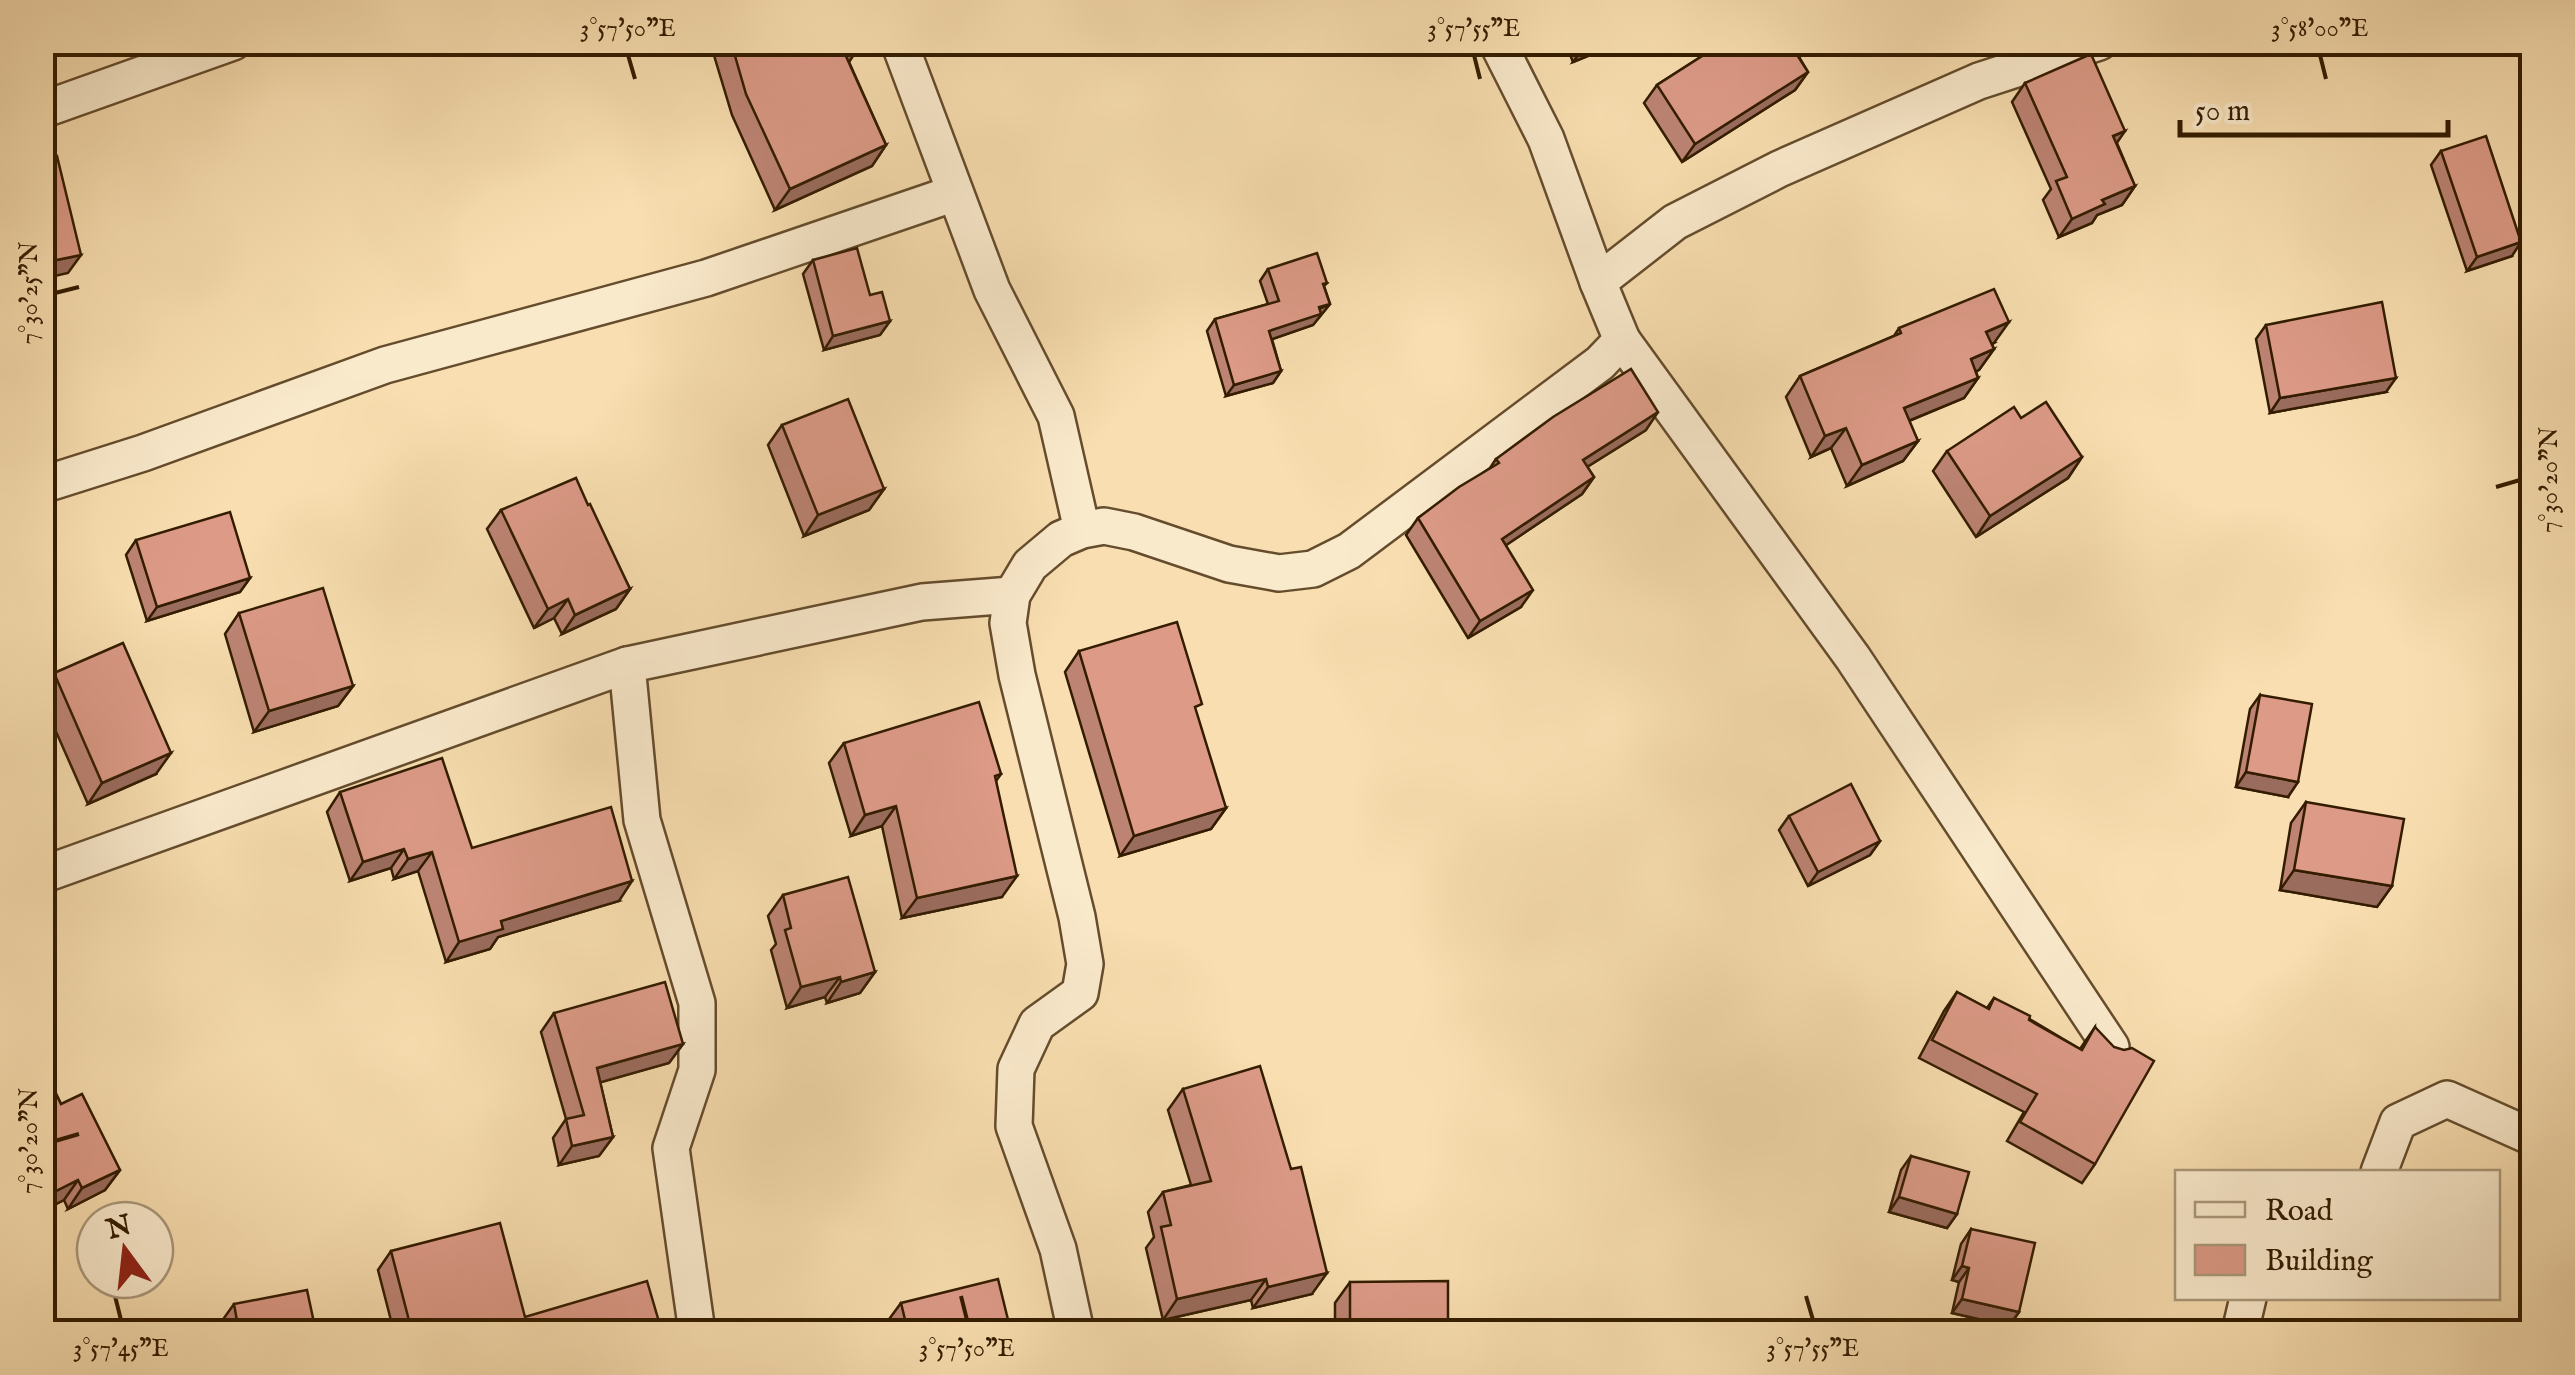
<svg xmlns="http://www.w3.org/2000/svg" width="2575" height="1375" font-family="'IM FELL English',serif">
<style>
.lines{fill:none;stroke-linecap:round;stroke-linejoin:round}
.street-casing{stroke:#644c2c;stroke-width:40}
.street{stroke:#faeacc;stroke-width:35}
.wall{fill:#bd8474;stroke:#331c00;stroke-width:2.5}
.shaded-wall{fill:#9a6c5e;stroke:#331c00;stroke-width:2.5}
.building{fill:#dc9a87;stroke:#331c00;stroke-width:2.5}
.ticks{fill:none;stroke:#331c00;stroke-width:4}
.neatline{fill:none;stroke:#331c00;stroke-width:4}
.ticks-label{font-size:25px;text-anchor:middle;fill:#331c00}
</style>
<rect width="100%" height="100%" fill="#f8deb0"/>
<filter id="stains"><feTurbulence type="fractalNoise" baseFrequency=".002" numOctaves="4"/><feColorMatrix values="0 0 0 0 .2 0 0 0 0 .09 0 0 0 0 .02 0 0 0 .5 -.17"/></filter>
<radialGradient id="worn" r=".72"><stop offset=".6" stop-color="#630" stop-opacity="0"/><stop offset="1" stop-color="#630" stop-opacity=".3"/></radialGradient>
<g class="lines">
<g class="street-casing">
<g id="street">
<polyline points="899,42 992,290 1056,416 1082,530"/>
<polyline points="42,110 233,42"/>
<polyline points="1598,282 1675,222 1779,169 1979,81 2099,42"/>
<polyline points="1622,340 1853,658 2111,1047"/>
<polyline points="42,485 143,453 385,365 706,278 955,193"/>
<polyline points="42,875 627,665"/>
<polyline points="2379,1172 2398,1122 2447,1099 2532,1137"/>
<polyline points="697,1332 671,1148 697,1070 697,1003 642,820 627,665 922,602 1012,595"/>
<polyline points="1076,1332 1058,1249 1014,1126 1016,1069 1037,1024 1080,993 1085,964 1077,917 1017,675 1008,623 1012,595 1030,565 1061,539 1082,530 1104,526 1134,532 1229,564 1279,573 1313,569 1349,551 1600,363 1622,340 1598,282 1546,139 1497,42"/>
<polyline points="2240,1332 2248,1298"/>
</g>
</g>
<use href="#street" class="street"/>
</g>
<g class="wall">
<polygon points="710,42 855,42 849,62 886,145 872,166 775,210 732,115"/>
<polygon points="1565,42 1622,42 1573,62"/>
<polygon points="1724,42 1824,42 1799,57 1808,72 1795,90 1682,162 1644,103 1657,85"/>
<polygon points="2025,83 2117,143 2135,186 2122,205 2097,215 2092,223 2059,237 2043,200 2051,189 2012,102"/>
<polygon points="2441,151 2512,256 2467,271 2431,165"/>
<polygon points="813,260 870,295 890,321 880,335 824,350 803,274"/>
<polygon points="1268,269 1327,283 1324,286 1330,304 1313,325 1272,339 1281,371 1273,383 1226,396 1207,331 1215,319 1268,304 1260,281"/>
<polygon points="2266,325 2386,392 2270,413 2256,339"/>
<polygon points="1899,328 1994,343 1992,344 1994,349 1979,370 1976,371 1978,378 1964,398 1909,421 1918,441 1903,461 1847,486 1831,448 1811,457 1786,397 1800,376 1894,336"/>
<polygon points="782,425 884,489 869,510 804,536 768,445"/>
<polygon points="1646,430 1587,467 1594,477 1582,494 1506,545 1521,607 1468,638 1406,535 1418,518 1490,468 1496,459"/>
<polygon points="1947,451 2082,457 2068,478 1976,537 1933,471"/>
<polygon points="588,505 630,589 616,609 562,634 554,618 534,628 487,529 501,510"/>
<polygon points="136,540 250,578 240,592 147,621 126,555"/>
<polygon points="239,613 353,686 338,706 254,732 225,634"/>
<polygon points="1079,651 1226,808 1211,829 1120,856 1065,672"/>
<polygon points="54,673 156,774 88,804 42,700 42,690"/>
<polygon points="2260,695 2288,797 2236,787 2250,709"/>
<polygon points="844,743 1001,774 996,781 1002,897 902,918 882,826 851,836 829,763"/>
<polygon points="340,792 472,848 619,901 498,937 490,949 446,962 418,871 394,879 391,868 350,881 327,812"/>
<polygon points="2306,802 2392,886 2377,907 2280,890 2291,823"/>
<polygon points="1789,816 1880,841 1870,855 1808,886 1779,830"/>
<polygon points="783,895 875,972 860,993 827,1003 825,997 787,1008 771,950 776,944 768,916"/>
<polygon points="1957,992 1987,1008 1994,998 2080,1049 2095,1027 2095,1164 2082,1183 2007,1141 2024,1112 1919,1058 1944,1011"/>
<polygon points="554,1013 683,1044 669,1063 600,1082 613,1137 599,1156 559,1165 553,1138 566,1119 541,1032"/>
<polygon points="42,1065 61,1104 120,1170 105,1190 68,1209 64,1200 42,1211"/>
<polygon points="1183,1089 1312,1294 1253,1308 1251,1300 1163,1320 1146,1248 1154,1237 1148,1212 1163,1192 1191,1185 1168,1110"/>
<polygon points="1911,1156 1957,1214 1947,1228 1889,1212 1901,1170"/>
<polygon points="1971,1229 2019,1312 2009,1326 1952,1313 1959,1282 1952,1280 1961,1244"/>
<polygon points="391,1251 525,1317 662,1332 394,1332 378,1270"/>
<polygon points="1350,1282 1448,1332 1335,1332 1335,1303"/>
<polygon points="901,1303 1011,1332 890,1332 887,1322"/>
<polygon points="234,1304 316,1332 226,1332 224,1318"/>
</g>
<g class="shaded-wall">
<polygon points="1590,42 1622,42 1573,62 1586,44"/>
<polygon points="1806,42 1824,42 1781,68 1794,50"/>
<polygon points="857,50 843,71 845,54"/>
<polygon points="1808,72 1795,90 1682,162 1695,144"/>
<polygon points="2125,131 2112,150 2113,136"/>
<polygon points="886,145 872,166 775,210 790,189"/>
<polygon points="2135,186 2122,205 2097,215 2092,223 2059,237 2072,219 2102,200"/>
<polygon points="2521,242 2512,256 2467,271 2477,257"/>
<polygon points="81,255 68,273 42,279 42,263"/>
<polygon points="1330,304 1313,325 1261,343 1269,331"/>
<polygon points="890,321 880,335 824,350 833,336"/>
<polygon points="2009,322 1994,343 1972,353 1986,332"/>
<polygon points="1994,349 1979,370 1956,380 1971,359"/>
<polygon points="1281,371 1273,383 1226,396 1234,385"/>
<polygon points="1978,378 1964,398 1889,429 1904,408"/>
<polygon points="2396,378 2386,392 2270,413 2280,398"/>
<polygon points="1658,412 1646,430 1571,477 1583,460"/>
<polygon points="1846,428 1831,448 1811,457 1825,436"/>
<polygon points="1918,441 1903,461 1847,486 1862,465"/>
<polygon points="2082,457 2068,478 1976,537 1990,516"/>
<polygon points="1594,477 1582,494 1490,556 1502,539"/>
<polygon points="884,489 869,510 804,536 818,515"/>
<polygon points="250,578 240,592 147,621 157,607"/>
<polygon points="630,589 616,609 562,634 575,615"/>
<polygon points="1533,590 1521,607 1468,638 1480,621"/>
<polygon points="568,599 554,618 534,628 548,609"/>
<polygon points="353,686 338,706 254,732 269,711"/>
<polygon points="171,753 156,774 88,804 102,783"/>
<polygon points="2246,772 2298,782 2288,797 2236,787"/>
<polygon points="896,806 882,826 851,836 865,815"/>
<polygon points="1226,808 1211,829 1120,856 1134,836"/>
<polygon points="1880,841 1870,855 1808,886 1818,872"/>
<polygon points="404,849 391,868 350,881 363,862"/>
<polygon points="432,852 418,871 394,879 408,859"/>
<polygon points="2294,870 2392,886 2377,907 2280,890"/>
<polygon points="1017,876 1002,897 902,918 917,898"/>
<polygon points="632,881 619,901 498,937 490,949 446,962 459,942 501,921"/>
<polygon points="875,972 860,993 827,1003 841,982"/>
<polygon points="840,977 825,997 787,1008 801,987"/>
<polygon points="683,1044 669,1063 584,1087 597,1068"/>
<polygon points="613,1137 599,1156 559,1165 572,1146"/>
<polygon points="120,1170 105,1190 68,1209 82,1188"/>
<polygon points="78,1180 64,1200 42,1211 42,1203 48,1195"/>
<polygon points="1899,1197 1957,1214 1947,1228 1889,1212"/>
<polygon points="1962,1266 1969,1268 1959,1282 1952,1280"/>
<polygon points="1327,1273 1312,1294 1253,1308 1268,1287"/>
<polygon points="1266,1279 1251,1300 1163,1320 1177,1299"/>
<polygon points="1962,1299 2019,1312 2009,1326 1952,1313"/>
</g>
<g class="building">
<polygon points="731,42 855,42 857,50 845,54 886,145 790,189 746,94"/>
<polygon points="1724,42 1806,42 1794,50 1808,72 1695,144 1657,85"/>
<polygon points="2091,54 2125,131 2113,136 2135,186 2102,200 2105,204 2072,219 2056,181 2067,177 2025,83"/>
<polygon points="2486,136 2521,242 2477,257 2441,151"/>
<polygon points="57,156 81,255 42,263 42,160"/>
<polygon points="857,248 870,295 882,292 890,321 833,336 813,260"/>
<polygon points="1317,253 1327,283 1323,284 1330,304 1319,307 1321,314 1269,331 1281,371 1234,385 1215,319 1279,301 1268,269"/>
<polygon points="1994,289 2009,322 1986,332 1994,349 1971,359 1978,378 1904,408 1918,441 1862,465 1846,428 1825,436 1800,376 1901,333 1899,328"/>
<polygon points="2382,302 2396,378 2280,398 2266,325"/>
<polygon points="1631,369 1658,412 1583,460 1594,477 1502,539 1533,590 1480,621 1418,518 1459,487 1499,463 1496,459 1553,417"/>
<polygon points="848,399 884,489 818,515 782,425"/>
<polygon points="2046,402 2082,457 1990,516 1947,451 2014,407 2021,418"/>
<polygon points="576,478 588,505 590,504 630,589 575,615 568,599 548,609 501,510"/>
<polygon points="230,512 250,578 157,607 136,540"/>
<polygon points="323,588 353,686 269,711 239,613"/>
<polygon points="1177,622 1202,704 1195,707 1226,808 1134,836 1079,651"/>
<polygon points="123,643 171,753 102,783 54,673"/>
<polygon points="2260,695 2312,704 2298,782 2246,772"/>
<polygon points="979,702 1001,774 995,776 1017,876 917,898 896,806 865,815 844,743"/>
<polygon points="442,758 472,848 611,807 632,881 501,921 503,929 459,942 432,852 408,859 404,849 363,862 340,792"/>
<polygon points="1851,784 1880,841 1818,872 1789,816"/>
<polygon points="2306,802 2404,819 2392,886 2294,870"/>
<polygon points="848,877 875,972 841,982 840,977 801,987 785,930 791,928 783,895"/>
<polygon points="665,982 683,1044 597,1068 613,1137 572,1146 566,1119 584,1115 554,1013"/>
<polygon points="1957,992 1989,1009 1994,998 2030,1016 2029,1020 2082,1050 2095,1027 2114,1047 2124,1050 2132,1048 2154,1061 2095,1164 2020,1122 2037,1094 1932,1040"/>
<polygon points="42,1065 61,1104 82,1094 120,1170 82,1188 78,1180 48,1195 42,1184"/>
<polygon points="1260,1066 1291,1169 1301,1167 1327,1273 1268,1287 1266,1279 1177,1299 1161,1227 1171,1225 1163,1192 1211,1181 1183,1089"/>
<polygon points="1911,1156 1969,1172 1957,1214 1899,1197"/>
<polygon points="500,1223 525,1317 647,1281 662,1332 412,1332 391,1251"/>
<polygon points="1971,1229 2035,1243 2019,1312 1962,1299 1969,1268 1962,1266"/>
<polygon points="998,1279 1011,1332 908,1332 901,1303"/>
<polygon points="1448,1281 1448,1332 1350,1332 1350,1282"/>
<polygon points="307,1290 316,1332 239,1332 234,1304"/>
<polygon points="2409,1324 2409,1332 2313,1332 2313,1326"/>
</g>
<path class="ticks" d="M628 55 635 79M1474 55 1480 79M2320 55 2326 79M55 293 79 287M2496 487 2520 480M55 1141 79 1134M115 1296 121 1320M961 1296 967 1320M1806 1296 1813 1320"/>
<rect width="2575" height="1375" fill="none" stroke="#f8deb0" stroke-width="110"/>
<rect x="2175" y="1170" width="325" height="130" fill="#faeacc" stroke="#aa987a" stroke-width="2.5"/>
<rect x="2195" y="1202" width="50" height="15" fill="#faeacc" stroke="#aa987a" stroke-width="2.5"/>
<text x="2265" y="1220" font-size="30" fill="#331c00">Road</text>
<rect x="2195" y="1245" width="50" height="30" fill="#dc9a87" stroke="#aa987a" stroke-width="2.5"/>
<text x="2265" y="1270" font-size="30" fill="#331c00">Building</text>
<g transform="translate(125 1250) rotate(345)"><circle r="48" fill="#faeacc" stroke="#aa987a" stroke-width="2.5"/>
<path d="M0-8L18 38L0 25L-18 38Z" fill="#8f2418"/>
<text y="-15" font-size="28" font-weight="bold" text-anchor="middle" fill="#331c00">N</text>
</g>
<path d="M2180 120v15h268v-15" fill="none" stroke="#331c00" stroke-width="5"/>
<text x="2195" y="120" font-size="30" fill="#331c00" stroke="#faeacc" stroke-width="8" paint-order="stroke">50 m</text>
<rect x="55" y="55" width="2465" height="1265" class="neatline"/>
<g class="ticks-label">
<text x="628" y="36">3°57'50"E</text>
<text x="1474" y="36">3°57'55"E</text>
<text x="2320" y="36">3°58'00"E</text>
<text transform="translate(28 293) rotate(-90)" y="9">7°30'25"N</text>
<text transform="translate(2548 480) rotate(-90)" y="9">7°30'20"N</text>
<text transform="translate(28 1141) rotate(-90)" y="9">7°30'20"N</text>
<text x="121" y="1356">3°57'45"E</text>
<text x="967" y="1356">3°57'50"E</text>
<text x="1813" y="1356">3°57'55"E</text>
</g>
<rect width="100%" height="100%" filter="url(#stains)"/>
<rect width="100%" height="100%" fill="url(#worn)"/>
</svg>
